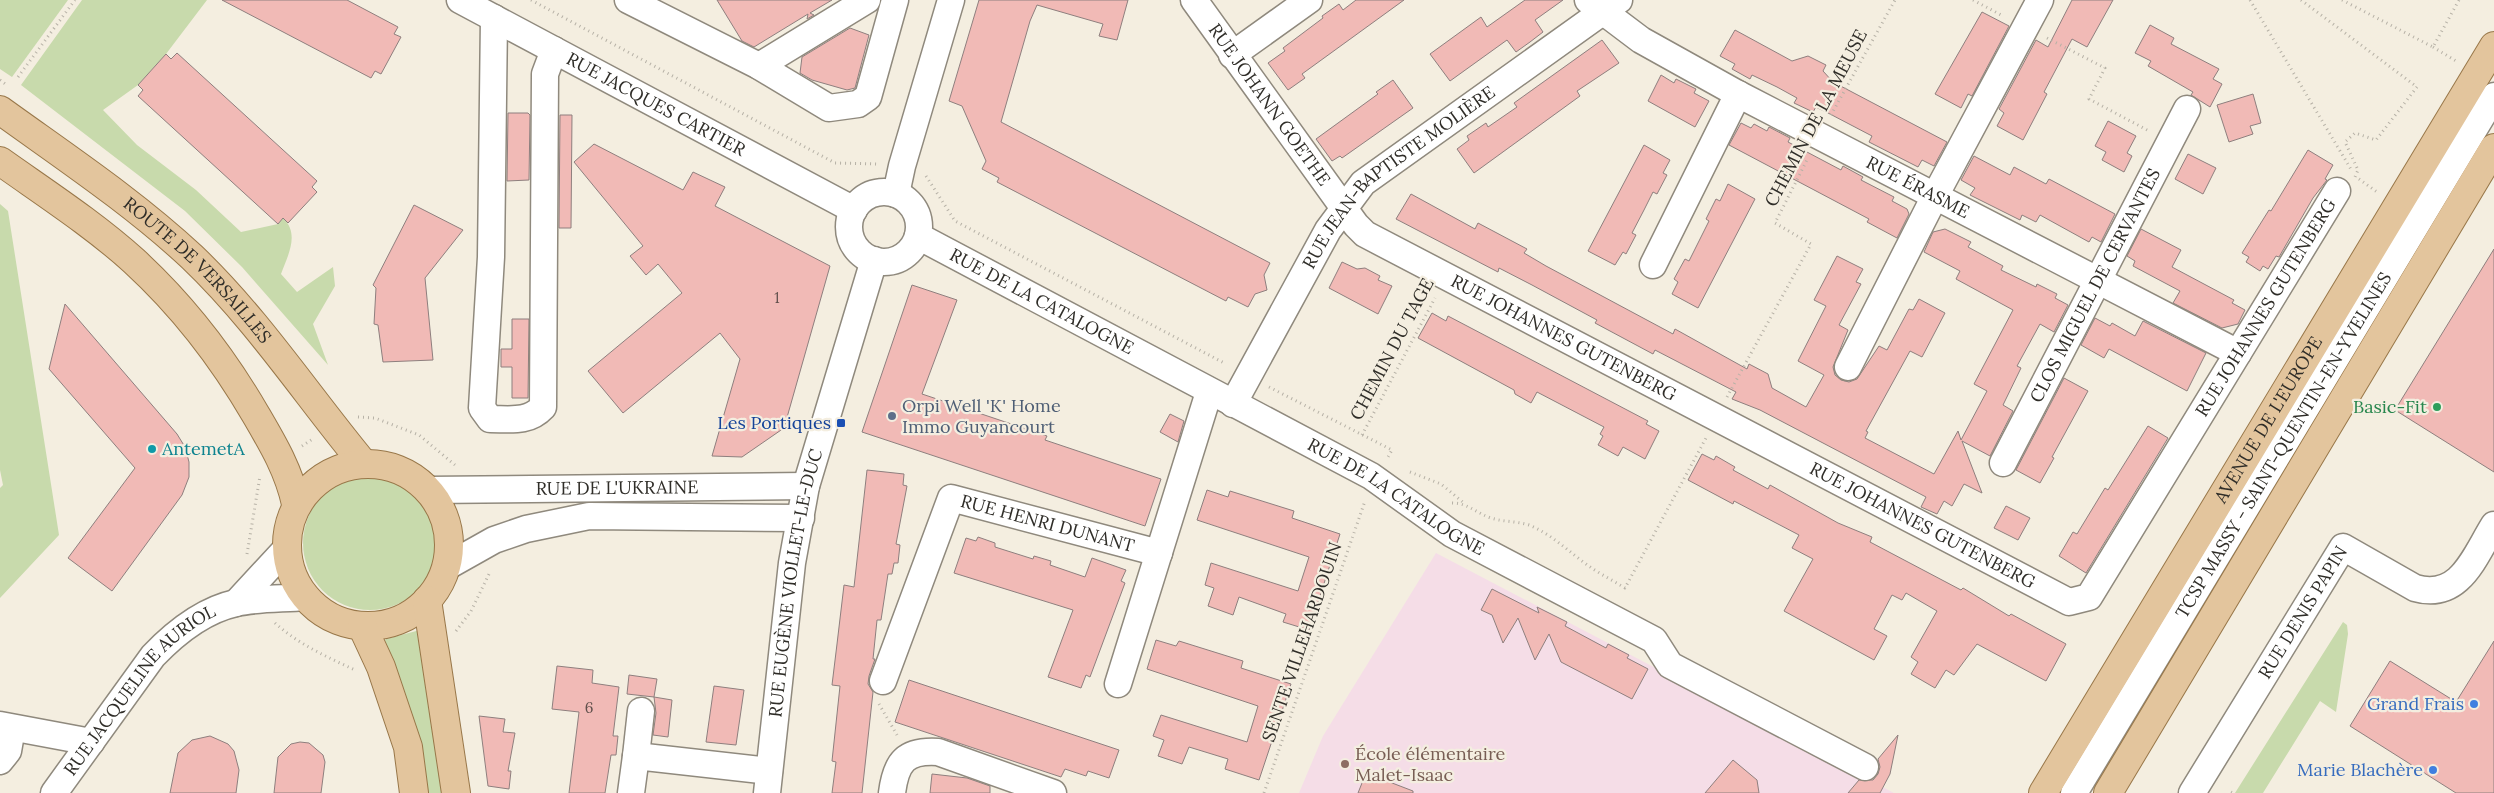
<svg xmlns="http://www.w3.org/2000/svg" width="2494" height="793" font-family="Lora,serif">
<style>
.education{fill:#f5dde7}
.green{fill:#c8daac}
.building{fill:#f1bab6;stroke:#8e7f7e}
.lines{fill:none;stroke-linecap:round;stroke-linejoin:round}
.minor-casing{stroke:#8f897d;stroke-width:29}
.major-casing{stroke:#987749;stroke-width:30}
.path{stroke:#b6b1a6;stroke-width:3;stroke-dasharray:1 4;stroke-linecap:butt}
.minor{stroke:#fff;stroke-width:26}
.major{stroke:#e3c59d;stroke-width:28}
.leisure-dot{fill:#2e9e5b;stroke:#f4eee0;stroke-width:2}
.service-dot{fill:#5c6f8a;stroke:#f4eee0;stroke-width:2}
.transit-dot{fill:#1a4fb4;stroke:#f4eee0;stroke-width:2}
.culture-dot{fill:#0f9aa8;stroke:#f4eee0;stroke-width:2}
.shop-dot{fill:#3f7fe0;stroke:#f4eee0;stroke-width:2}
.education-dot{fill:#8d6e63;stroke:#f4eee0;stroke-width:2}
.labels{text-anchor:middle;stroke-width:4.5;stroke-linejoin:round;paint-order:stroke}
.number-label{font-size:15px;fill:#60504c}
.street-label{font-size:18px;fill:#2f2d28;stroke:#f4eee0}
.service-label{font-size:18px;fill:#4e5e75;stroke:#f4eee0;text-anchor:start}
.leisure-label{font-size:18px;fill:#27864d;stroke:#f4eee0;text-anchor:end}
.transit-label{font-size:18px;fill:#164399;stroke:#f4eee0;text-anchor:end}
.culture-label{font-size:18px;fill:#0d838f;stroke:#f4eee0;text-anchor:start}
.shop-label{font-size:18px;fill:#366cbe;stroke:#f4eee0;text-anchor:end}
.education-label{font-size:18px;fill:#785e54;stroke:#f4eee0;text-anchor:start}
</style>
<rect width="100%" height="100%" fill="#f4eee0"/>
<polygon class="education" points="1436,553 1894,793 1299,793 1323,736"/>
<g class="green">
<polygon points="0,0 68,0 12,77 0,69"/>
<path d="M82 0H207L166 54 138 85 103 110 137 145 196 190 241 232 278 224 283 218C300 234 288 255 281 274L297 292 333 267 335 286 313 324 328 365 242 267 185 211 21 85Z"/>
<polygon points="0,204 8,211 59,535 0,598 0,488 3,485 0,470"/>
<circle cx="370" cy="543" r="67"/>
<polygon points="2343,622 2347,625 2348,634 2336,712 2320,701 2263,793 2235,793"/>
<polygon points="420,630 445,793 428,793 420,757 381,647 386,639"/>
</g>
<g class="building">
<polygon points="222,0 347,0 398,27 394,34 401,37 381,74 375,71 371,78"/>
<polygon points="717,0 832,0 810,13 814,15 807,19 808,14 754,47 742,41"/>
<polygon points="979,0 1128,0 1117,40 1099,36 1103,24 1037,5 1030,21 1001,122 1270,263 1264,275 1267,290 1255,294 1248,307 1228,297 1226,301 997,182 999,178 982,169 986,161 962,106 949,101"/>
<polygon points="1356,0 1404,0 1302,74 1305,78 1288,90 1268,63 1285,51 1283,48 1323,18 1322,16 1339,4 1343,10"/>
<polygon points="1525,0 1563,0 1535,20 1543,32 1530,42 1516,52 1507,40 1450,81 1430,54 1481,17 1487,27"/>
<polygon points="2072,0 2113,0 2087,47 2072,39 2044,92 2047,94 2023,140 1997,126 2004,113 1999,109 2036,40 2048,47"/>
<polygon points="1982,12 2009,26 1972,96 1968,94 1961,108 1935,94"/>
<polygon points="2150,25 2174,38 2171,44 2219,69 2213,79 2222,84 2210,107 2191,95 2193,92 2148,66 2151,61 2135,53"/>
<polygon points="850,28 869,35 855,88 847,90 812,80 800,73 802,57"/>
<polygon points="1735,30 1792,61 1808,56 1826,65 1823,71 1833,82 1947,142 1934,166 1922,160 1918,167 1869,142 1872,136 1830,114 1816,107 1813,112 1794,103 1797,98 1777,87 1752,75 1750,79 1732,69 1735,64 1720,56"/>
<polygon points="1602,40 1619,63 1577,91 1580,96 1474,173 1457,149 1469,140 1467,136 1486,123 1488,127 1517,107 1514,103"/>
<polygon points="177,53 317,181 312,187 317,192 288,223 283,218 278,224 138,96 143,90 138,85 166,54 171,59"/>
<polygon points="1661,75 1674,83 1676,79 1696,89 1694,93 1709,101 1695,127 1648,101"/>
<polygon points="1393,80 1413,108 1342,158 1340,156 1332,161 1316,139 1378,94 1376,92"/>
<polygon points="2253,94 2261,123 2250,126 2253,134 2229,142 2217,105"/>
<polygon points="508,113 528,113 530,115 529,180 507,181"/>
<polygon points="560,115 572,115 571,228 559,228"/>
<polygon points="2108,121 2136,136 2127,153 2132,156 2124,172 2102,160 2106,152 2095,146"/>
<polygon points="1741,123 1751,128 1754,124 1767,131 1769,127 1790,138 1788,142 1841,170 1843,166 1863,177 1861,180 1894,197 1892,201 1907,209 1909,214 1897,238 1867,222 1869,219 1729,145"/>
<polygon points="594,144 683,190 693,172 725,187 715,206 830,266 784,428 742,457 712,456 740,359 720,333 623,413 588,371 682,293 658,264 646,275 630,256 643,246 574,162"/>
<polygon points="1644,145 1670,160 1663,173 1667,175 1657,194 1653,192 1644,210 1632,233 1636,235 1626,254 1623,252 1615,265 1588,251"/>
<polygon points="2308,150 2333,165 2325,179 2327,180 2313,198 2279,257 2276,256 2268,269 2263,266 2260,271 2246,262 2249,257 2242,253 2269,210 2271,211"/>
<polygon points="2188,154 2216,168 2203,194 2175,179"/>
<polygon points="1974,156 2010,175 2014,167 2046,184 2049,179 2115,214 2101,242 2092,237 2089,242 2040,215 2036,222 2022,215 2020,220 1970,195 1975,188 1961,180"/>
<polygon points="1728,184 1755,199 1698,308 1672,294 1678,282 1674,279 1685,259 1689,261 1709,221 1706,219 1716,199 1720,201"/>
<polygon points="1411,194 1475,229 1478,223 1527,249 1524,253 1546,266 1673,334 1675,329 1747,369 1749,364 1768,374 1772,388 1806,407 1824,375 1798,361 1826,306 1814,300 1837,256 1863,269 1856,282 1861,284 1839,325 1848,330 1833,367 1835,375 1841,380 1849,382 1857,379 1879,346 1887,350 1909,309 1913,310 1919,299 1945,313 1922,357 1910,351 1866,431 1868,432 1865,438 1934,474 1958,431 1961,440 1987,391 1974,384 2013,310 1956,279 1960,271 1924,252 1933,232 1945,229 1971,242 1968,247 2003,266 2001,270 2036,287 2037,284 2057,294 2055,298 2068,305 2054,332 2040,324 2017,366 2021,368 2003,405 2013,411 1990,456 1962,441 1982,493 1964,484 1952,506 1944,501 1937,514 1921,507 1926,497 1760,410 1732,399 1736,392 1655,350 1653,354 1595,323 1597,320 1532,285 1499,268 1498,272 1396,219"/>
<polygon points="414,205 463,230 425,278 433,360 383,362 378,325 374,324 376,288 373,285"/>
<polygon points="2141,229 2181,250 2172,267 2234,300 2232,303 2245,310 2238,324 2222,328 2173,303 2180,291 2133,266 2135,261 2127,256"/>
<polygon points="2494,249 2494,472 2395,410"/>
<polygon points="1342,262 1357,269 1365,268 1380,276 1378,280 1392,286 1378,314 1329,288"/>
<polygon points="912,285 957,300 922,394 1047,436 1045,440 1161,479 1145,526 862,432"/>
<polygon points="65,304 177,434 185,447 189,462 189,477 182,495 112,591 68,558 135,468 49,369"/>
<polygon points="1432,313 1446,321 1448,316 1648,421 1646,424 1659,431 1645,459 1623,447 1618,456 1598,445 1603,436 1600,434 1604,427 1537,392 1531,403 1515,394 1514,390 1418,338"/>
<polygon points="2095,318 2110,326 2112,323 2135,336 2143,321 2206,353 2187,391 2109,349 2104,358 2081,345"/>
<polygon points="512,319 529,319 528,398 512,398 512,367 501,367 501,349 512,349"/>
<polygon points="2064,378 2088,391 2052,457 2054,458 2040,483 2016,470"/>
<polygon points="1170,414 1184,421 1178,442 1160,432"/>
<polygon points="2148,426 2168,438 2086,573 2059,556 2073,532 2077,534 2105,488 2108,490"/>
<polygon points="1702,454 1714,460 1716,456 1735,467 1733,470 1768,489 1770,485 1838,523 1872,537 1870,542 1961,590 1963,588 2009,616 2011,614 2066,644 2046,681 1977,644 1954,675 1946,670 1935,688 1911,674 1918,662 1911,657 1937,611 1906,593 1902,600 1892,595 1874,629 1887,636 1874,660 1784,611 1813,559 1792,548 1799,535 1734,501 1733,504 1688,480"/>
<polygon points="867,470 904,474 903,485 907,486 896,544 900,545 898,563 894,563 892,574 888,574 881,620 877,620 873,659 875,659 869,676 868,684 873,692 862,793 832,793 836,762 832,761 840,686 832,685 837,644 844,585 854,587"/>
<polygon points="1207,490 1228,497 1230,491 1294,511 1292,518 1340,534 1309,630 1283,622 1286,614 1239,597 1233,615 1208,606 1214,588 1205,585 1211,563 1298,591 1309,557 1197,520"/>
<polygon points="2006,506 2030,518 2018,540 1994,528"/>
<polygon points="978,537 995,543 995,547 1033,559 1034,556 1051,561 1050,565 1085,577 1092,558 1126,570 1121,581 1125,583 1090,677 1086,675 1081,688 1048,677 1073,610 954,573 966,538 976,541"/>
<polygon points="1492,589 1539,613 1537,607 1567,622 1565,626 1606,648 1608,644 1629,655 1627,658 1648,669 1632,699 1561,662 1549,634 1535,660 1518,618 1503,643 1492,615 1481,610"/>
<polygon points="1156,640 1176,646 1179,641 1243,661 1241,668 1291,684 1259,780 1225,769 1228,759 1189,747 1182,764 1158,756 1164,740 1153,736 1161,715 1247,742 1258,706 1147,669"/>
<polygon points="2494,641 2494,793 2456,793 2350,726 2390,661 2456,702"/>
<polygon points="557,666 593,670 592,683 619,687 613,736 618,736 616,755 611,755 605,793 569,793 579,712 552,709"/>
<polygon points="629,675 657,679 654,697 672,700 668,737 653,735 656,713 654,697 627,694"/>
<polygon points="909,680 1119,750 1109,778 1088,771 1086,776 1065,769 1061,777 895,722"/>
<polygon points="714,686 744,690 736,745 706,742"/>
<polygon points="479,716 505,719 503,732 515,733 508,771 511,771 509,789 488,786"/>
<polygon points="1898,735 1890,774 1880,793 1848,793 1859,780 1873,780 1878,774 1880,767 1878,759"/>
<polygon points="210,736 228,744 234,751 239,770 236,793 170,793 178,753 192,740"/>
<polygon points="300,742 309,743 323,755 325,762 321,793 274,793 278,757 291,744"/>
<polygon points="1733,760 1757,780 1759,793 1705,793"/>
<polygon points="1366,773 1413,791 1413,793 1358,793"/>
<polygon points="932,774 967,778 990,786 990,793 930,793"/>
</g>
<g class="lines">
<g class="minor-casing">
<g id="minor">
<path id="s1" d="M460 0 854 210"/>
<polyline points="628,0 759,66 829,108 858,104 868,97 895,0"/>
<path id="s2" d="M1194 0 1356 225 1365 234 2069 602 2089 597 2337 191"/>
<path id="s3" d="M1588 0 1641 40 1738 94 2238 353"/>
<path d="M494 18 491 257 482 408 490 419C510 419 528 423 543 407L545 74 554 50"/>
<polyline points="1232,55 1309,0"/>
<polyline points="759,66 867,0"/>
<circle cx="884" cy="227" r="35"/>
<polyline points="896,194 902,166 951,0"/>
<path id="s4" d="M918 236 1371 476 1452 534 1654 640 1670 665 1865 767"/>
<polyline points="1653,265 1738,94"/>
<polyline points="1848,367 1935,196 2040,0"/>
<path id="s5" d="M1233 404 1328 230 1363 183 1619 0"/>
<path id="s6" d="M2003 463 2187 109"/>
<path id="s7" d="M428 490 806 486"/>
<polyline points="446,567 494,540 526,529 589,516 801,518"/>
<polyline points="236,603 286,549"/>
<path id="s8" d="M883 681 951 498 1159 553"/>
<polyline points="1118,684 1209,392"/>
<polyline points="0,725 91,742"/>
<polyline points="636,756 641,711"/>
<polyline points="0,761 8,751 12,728"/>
<path id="s9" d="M54 793 153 656C175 633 204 610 236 603 258 598 283 599 305 597"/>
<polyline points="631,793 636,756 769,771"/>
<path id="s10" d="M767 793 792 563 806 486 874 260"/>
<path d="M892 793C896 762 905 750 938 752L1053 793"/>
<path id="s11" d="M2074 793 2494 96"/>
<path id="s12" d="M2192 793 2343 547 2415 588C2460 601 2474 557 2494 525"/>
</g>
</g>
<g class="major-casing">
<g id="major">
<path id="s13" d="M0 110C65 157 133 202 192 257 257 319 306 394 363 463"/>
<path d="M0 161C45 193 93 224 134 261 183 306 223 358 256 415 273 444 289 471 296 504"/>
<circle cx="368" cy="545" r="81"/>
<polyline points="427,600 456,793"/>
<polyline points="362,626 381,667 408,747 414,793"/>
<path id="s14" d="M2043 793 2494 46"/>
<polyline points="2108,793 2494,148"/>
</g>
</g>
<g class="path">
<polyline points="531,0 835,163 878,164"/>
<polyline points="1973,0 2003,16"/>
<polyline points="2250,0 2352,171"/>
<polyline points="2301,0 2417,87 2376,140 2355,133 2345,142 2358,170 2355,177"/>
<polyline points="2342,0 2433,47 2459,0"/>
<polyline points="2047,38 2105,68 2089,99 2149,131"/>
<polyline points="2433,47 2456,61"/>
<polyline points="18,77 75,0"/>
<polyline points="0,80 8,86"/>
<polyline points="1831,115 1895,0"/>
<polyline points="926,176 955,221 1226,364"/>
<polyline points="2359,179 2377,192"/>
<polyline points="1269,387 1392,450 1388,457"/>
<polyline points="1727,397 1811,244 1775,223 1808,158"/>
<polyline points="358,417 375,418 419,435 455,465"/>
<polyline points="1362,435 1435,298"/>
<polyline points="302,446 314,438"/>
<polyline points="1410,472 1441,484 1464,503"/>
<path d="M1452 503C1468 503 1476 513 1491 518 1503 522 1516 521 1529 525 1551 534 1567 550 1586 564 1598 573 1612 580 1625 588L1706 438"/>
<polyline points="247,554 260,476"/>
<path d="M275 623C298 644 327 657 355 670"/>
<polyline points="456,631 471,611 490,572"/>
<polyline points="879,704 897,735"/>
<polyline points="2231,792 2233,793"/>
<polyline points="1264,793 1365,501"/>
</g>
<use href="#minor" class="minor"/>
<use href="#major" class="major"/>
</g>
<circle class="leisure-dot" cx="2437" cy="407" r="5"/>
<circle class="service-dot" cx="892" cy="416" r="5"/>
<rect class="transit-dot" x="836" y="418" width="10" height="10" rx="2.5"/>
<circle class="culture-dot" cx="152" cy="449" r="5"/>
<g class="shop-dot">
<circle cx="2474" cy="704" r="5"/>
<circle cx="2433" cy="770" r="5"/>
</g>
<circle class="education-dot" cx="1345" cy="764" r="5"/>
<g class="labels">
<g class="number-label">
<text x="777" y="303">1</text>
<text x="589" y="713">6</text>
</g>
<g class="street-label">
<text dy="6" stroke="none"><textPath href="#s2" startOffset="129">RUE JOHANN GOETHE</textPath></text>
<text dy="6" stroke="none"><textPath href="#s1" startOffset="222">RUE JACQUES CARTIER</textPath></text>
<text transform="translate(1816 118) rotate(-62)" y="6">CHEMIN DE LA MEUSE</text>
<text dy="6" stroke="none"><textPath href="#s5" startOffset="286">RUE JEAN-BAPTISTE MOLIÈRE</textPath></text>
<text dy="6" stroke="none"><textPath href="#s3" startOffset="380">RUE ÉRASME</textPath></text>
<text dy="6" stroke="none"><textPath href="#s13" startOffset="255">ROUTE DE VERSAILLES</textPath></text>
<text dy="6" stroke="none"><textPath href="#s6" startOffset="200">CLOS MIGUEL DE CERVANTES</textPath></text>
<text dy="6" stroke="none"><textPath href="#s4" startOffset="140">RUE DE LA CATALOGNE</textPath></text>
<text dy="6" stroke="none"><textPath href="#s2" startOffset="1444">RUE JOHANNES GUTENBERG</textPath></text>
<text dy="6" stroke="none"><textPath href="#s2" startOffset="514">RUE JOHANNES GUTENBERG</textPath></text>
<text transform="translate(1392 349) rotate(-62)" y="6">CHEMIN DU TAGE</text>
<text dy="6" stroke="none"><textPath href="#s14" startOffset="436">AVENUE DE L'EUROPE</textPath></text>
<text dy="6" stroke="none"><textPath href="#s11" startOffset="406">TCSP MASSY - SAINT-QUENTIN-EN-YVELINES</textPath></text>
<text dy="6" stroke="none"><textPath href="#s7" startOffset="189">RUE DE L'UKRAINE</textPath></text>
<text dy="6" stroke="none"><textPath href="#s4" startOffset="545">RUE DE LA CATALOGNE</textPath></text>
<text dy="6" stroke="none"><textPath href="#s8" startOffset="295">RUE HENRI DUNANT</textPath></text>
<text dy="6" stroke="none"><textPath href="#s2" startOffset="919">RUE JOHANNES GUTENBERG</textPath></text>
<text dy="6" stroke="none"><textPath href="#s10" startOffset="212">RUE EUGÈNE VIOLLET-LE-DUC</textPath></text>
<text dy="6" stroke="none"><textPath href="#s12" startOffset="212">RUE DENIS PAPIN</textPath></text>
<text transform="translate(1302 642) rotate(-71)" y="6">SENTE VILLEHARDOUIN</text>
<text dy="6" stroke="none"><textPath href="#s9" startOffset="135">RUE JACQUELINE AURIOL</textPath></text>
</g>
<g class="service-label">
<text x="902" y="412">Orpi Well 'K' Home<tspan x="902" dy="21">Immo Guyancourt</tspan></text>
</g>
<g class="leisure-label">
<text x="2427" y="413">Basic-Fit</text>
</g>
<g class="transit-label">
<text x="831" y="429">Les Portiques</text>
</g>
<g class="culture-label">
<text x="162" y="455">AntemetA</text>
</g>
<g class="shop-label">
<text x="2464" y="710">Grand Frais</text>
<text x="2423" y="776">Marie Blachère</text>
</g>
<g class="education-label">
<text x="1355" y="760">École élémentaire<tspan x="1355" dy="21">Malet-Isaac</tspan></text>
</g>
</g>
</svg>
